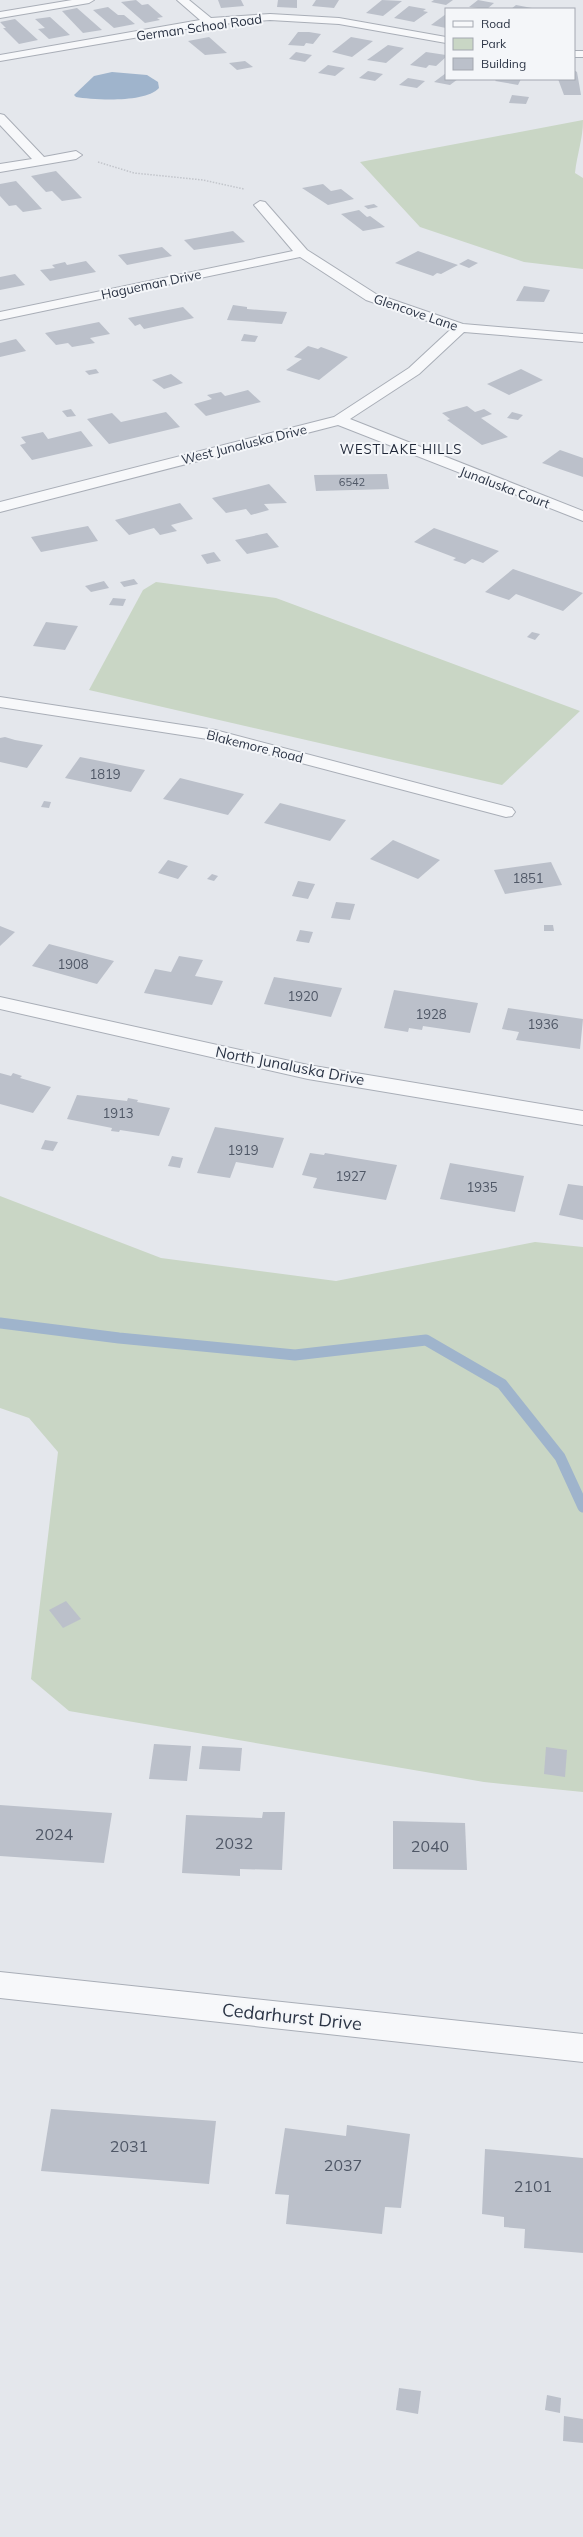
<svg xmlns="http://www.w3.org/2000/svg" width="583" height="2537" font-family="Mulish,sans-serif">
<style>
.green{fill:#c9d6c5}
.water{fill:#9fb4cc}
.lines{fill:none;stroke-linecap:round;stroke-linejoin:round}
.stream{stroke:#9fb4cc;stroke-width:11}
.building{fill:#bbc0ca}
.lane-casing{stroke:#a9aeb7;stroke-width:2}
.street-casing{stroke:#a9aeb7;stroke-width:2}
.path{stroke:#c2c5cb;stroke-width:1.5;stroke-dasharray:1.5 1.5;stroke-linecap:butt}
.lane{fill:#f7f8fa;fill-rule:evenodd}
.street{fill:#f7f8fa;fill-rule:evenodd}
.labels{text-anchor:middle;stroke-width:4;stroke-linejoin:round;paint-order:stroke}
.far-number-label{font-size:11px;fill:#4f5766}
.far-street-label{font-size:13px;fill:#2b3445;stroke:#f4f6f9}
.far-neighbourhood-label{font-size:13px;letter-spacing:1px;fill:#1d2536;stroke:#f4f6f9}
.number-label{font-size:13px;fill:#4f5766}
.street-label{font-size:15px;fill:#2b3445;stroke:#f4f6f9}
.near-number-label{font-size:16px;fill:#4f5766}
.near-street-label{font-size:18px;fill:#2b3445;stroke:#f4f6f9}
</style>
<rect width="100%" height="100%" fill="#e4e7ec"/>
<g class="green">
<path d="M583 120C583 139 577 154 575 173L583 178V269L524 262 420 227 360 162Z"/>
<polygon points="156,582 276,598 580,711 502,785 89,690 143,590"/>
<polygon points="0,1196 161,1258 336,1281 535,1242 583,1247 583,1792 484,1782 69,1711 31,1679 58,1452 29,1418 0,1408"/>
</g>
<path class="water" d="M112 72 147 75 158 82 159 88C146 103 94 100 76 97L74 95 94 76Z"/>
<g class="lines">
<polyline class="stream" points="0,1323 119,1338 295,1355 426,1340 502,1384 560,1457 583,1507"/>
</g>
<g class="building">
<polygon points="136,0 142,5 148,4 163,17 157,18 160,20 145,23 121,2"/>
<polygon points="218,0 241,0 244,6 221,8"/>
<polygon points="278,0 297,0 297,8 277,7"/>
<polygon points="316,0 339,0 334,8 312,6"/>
<polygon points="382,0 402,1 383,16 366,13"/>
<polygon points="434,0 453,0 446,5 431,2"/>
<polygon points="478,0 494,3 487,9 469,7"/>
<polygon points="516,5 532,8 511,9"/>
<polygon points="409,6 426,9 423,11 428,12 414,22 394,18"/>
<polygon points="108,7 118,15 124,15 135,24 114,28 93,10"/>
<polygon points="77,8 102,30 83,33 62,11"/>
<polygon points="446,14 446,28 431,25"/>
<polygon points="50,17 70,35 49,39 38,29 45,28 35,19"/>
<polygon points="15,19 38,40 19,44 3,28 6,28 0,22"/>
<polygon points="298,32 309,32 321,34 313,44 306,43 304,46 288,45"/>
<polygon points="209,37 227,53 205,55 188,41"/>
<polygon points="351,37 373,41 352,57 332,52"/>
<polygon points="388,45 404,48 386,63 367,60"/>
<polygon points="296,52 312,55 305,62 289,59"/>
<polygon points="426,52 446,55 446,57 436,66 429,65 426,68 410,65"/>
<polygon points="245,61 253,67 237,70 229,63"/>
<polygon points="328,65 345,68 335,76 318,73"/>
<polygon points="574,70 577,72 581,95 564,95 558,79 574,79"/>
<polygon points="368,71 383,74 375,81 359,78"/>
<polygon points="446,73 446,79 458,79 450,85 434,82"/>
<polygon points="408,78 425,81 417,88 399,85"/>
<polygon points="497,79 521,79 518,85 495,81"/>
<polygon points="512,95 529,97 526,104 509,103"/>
<polygon points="56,171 82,198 62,201 52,191 46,192 31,176"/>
<polygon points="16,181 42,209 23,212 16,205 9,206 0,196 0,184"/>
<polygon points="323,184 331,191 341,189 354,199 328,205 302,188"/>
<polygon points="374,204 378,207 368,209 364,206"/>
<polygon points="359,210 367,217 370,216 385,227 363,231 341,214"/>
<polygon points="233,231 245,242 194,250 184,240"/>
<polygon points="162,247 172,256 127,265 118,255"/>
<polygon points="418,251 458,265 441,274 437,273 433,276 395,263"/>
<polygon points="468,259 478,263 469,268 459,264"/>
<polygon points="86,261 96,272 50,281 40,270 55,268 52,265 65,262 67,265"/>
<polygon points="15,274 25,285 0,290 0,277"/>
<polygon points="524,286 550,290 544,302 516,301"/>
<polygon points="233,305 247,307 247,309 287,312 282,324 227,320"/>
<polygon points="183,307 194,318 144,329 140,324 135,326 128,318"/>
<polygon points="99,322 110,334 90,338 95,343 72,347 68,343 56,345 45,333"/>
<polygon points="244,334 258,336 255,342 241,341"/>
<polygon points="16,339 26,351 0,357 0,343"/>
<polygon points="308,346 318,349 321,347 348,357 319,380 286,370 302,359 294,357"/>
<polygon points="96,369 99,373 89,375 85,371"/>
<polygon points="521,369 543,380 509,395 487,384"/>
<polygon points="171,374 183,383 164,389 152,380"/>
<polygon points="248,390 261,402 206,416 194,404 212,399 207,395 221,392 225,396"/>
<polygon points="467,406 475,412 484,409 492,414 481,418 508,437 482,445 447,420 450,419 442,413"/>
<polygon points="71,409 76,416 67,417 62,411"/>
<polygon points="166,412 180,427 109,444 87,419 112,413 121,422"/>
<polygon points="512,412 523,415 518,420 507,418"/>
<polygon points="81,431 93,446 32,460 20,445 26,443 21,437 43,432 48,439"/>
<polygon points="560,450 583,458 583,477 542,463"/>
<polygon points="387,474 389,489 316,491 314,475"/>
<polygon points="269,484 287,503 264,504 269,510 251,515 246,509 226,513 212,498"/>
<polygon points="180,503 193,519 171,525 177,531 160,535 154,528 129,535 115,520"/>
<polygon points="88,526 98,541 41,552 31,537"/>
<polygon points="434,528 499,551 483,563 472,559 465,564 453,560 456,558 414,542"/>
<polygon points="267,533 279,547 247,554 235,540"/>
<polygon points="214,552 221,561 207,564 201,555"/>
<polygon points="513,569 583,593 563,611 516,594 509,600 485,592"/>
<polygon points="134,579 138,584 124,587 120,582"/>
<polygon points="104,581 109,588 91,592 85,586"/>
<polygon points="113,598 126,599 123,606 109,605"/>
<polygon points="46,622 78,626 65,650 33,646"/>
<polygon points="532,632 540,634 535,640 527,637"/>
<polygon points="5,737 15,740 43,745 27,768 0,762 0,738"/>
<polygon points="80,757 145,770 131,792 65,778"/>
<polygon points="180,778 244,794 228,815 163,799"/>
<polygon points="44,801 51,802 49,808 41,807"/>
<polygon points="280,803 346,820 330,841 264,823"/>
<polygon points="393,840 440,860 418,879 370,859"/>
<polygon points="168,860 188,866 178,879 158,873"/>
<polygon points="551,862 562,885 505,894 494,870"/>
<polygon points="212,874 218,876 214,881 207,879"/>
<polygon points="298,881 315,884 308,899 292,896"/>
<polygon points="336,902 355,904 350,920 331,918"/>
<polygon points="544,925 553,925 554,931 544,931"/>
<polygon points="0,926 15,932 0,946"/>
<polygon points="300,930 313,932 309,943 296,941"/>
<polygon points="49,944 114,961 97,984 32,966"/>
<polygon points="179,956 203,960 195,976 223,981 212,1005 144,993 155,969 171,972"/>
<polygon points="274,977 342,988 331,1017 264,1004"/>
<polygon points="394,990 478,1003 470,1033 423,1026 422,1030 409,1028 408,1032 384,1028"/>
<polygon points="508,1008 583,1019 580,1049 516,1040 519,1032 502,1029"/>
<polygon points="0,1073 11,1076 13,1073 22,1076 20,1078 51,1087 33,1113 0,1104"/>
<polygon points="77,1095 127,1101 128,1098 138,1100 137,1102 170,1108 159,1136 120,1130 119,1132 111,1131 112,1128 67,1119"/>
<polygon points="215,1127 284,1138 273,1168 236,1162 230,1178 197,1173"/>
<polygon points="45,1140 58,1142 53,1151 41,1149"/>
<polygon points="310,1153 324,1155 325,1153 397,1165 386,1200 313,1188 317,1178 302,1175"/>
<polygon points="172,1156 183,1158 180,1168 168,1166"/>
<polygon points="450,1163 524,1176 515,1212 440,1199"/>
<polygon points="568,1184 583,1186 583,1220 559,1215"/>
<polygon points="66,1601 81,1619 63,1628 49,1610"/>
<polygon points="154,1744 191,1746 187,1781 149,1779"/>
<polygon points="202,1746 242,1748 240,1771 199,1769"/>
<polygon points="546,1747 567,1750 565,1777 544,1774"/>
<polygon points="0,1805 112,1813 104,1863 0,1856"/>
<polygon points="263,1812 285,1812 282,1870 240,1869 240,1876 182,1873 186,1815 262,1818"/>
<polygon points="393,1821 465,1823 467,1870 393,1869"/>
<polygon points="51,2109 216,2121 209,2184 41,2171"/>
<polygon points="347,2125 410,2134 401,2208 385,2207 382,2234 286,2224 289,2195 275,2194 285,2128 346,2136"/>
<polygon points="485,2149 583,2158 583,2253 524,2248 525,2229 504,2227 504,2217 482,2214"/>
<polygon points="399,2388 421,2391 418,2414 396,2410"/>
<polygon points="547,2395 561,2398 560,2413 545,2410"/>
<polygon points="564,2416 583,2419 583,2443 563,2441"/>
</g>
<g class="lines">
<g class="lane-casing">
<polygon id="lane" points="72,0 94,0 89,3 0,18 0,12"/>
</g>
<g class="street-casing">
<g id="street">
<polygon points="177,0 189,0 211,18 270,14 339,18 446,37 446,43 339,24 270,20 209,25 0,61 0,55 200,20"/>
<rect x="574" y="51" width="9" height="6"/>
<polygon points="0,114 4,115 44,157 76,151 82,155 76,159 0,172 0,164 32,159 0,125"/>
<polygon points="260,201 265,202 307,250 376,294 463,324 583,334 583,342 464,332 419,374 350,419 583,511 583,521 338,425 0,512 0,502 334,417 409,368 451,329 366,300 300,257 0,320 0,312 293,251 254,205"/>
<polygon points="0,697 215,730 512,808 515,812 512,816 506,817 214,740 0,707"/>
<polygon points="0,997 308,1065 583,1111 583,1125 308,1079 0,1009"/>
<polygon points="0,1972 583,2034 583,2062 0,1998"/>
</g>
</g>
<polyline class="path" points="98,162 134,173 203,180 244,189"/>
<use href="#lane" class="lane"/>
<use href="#street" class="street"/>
</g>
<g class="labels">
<g class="far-number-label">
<text x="352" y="486">6542</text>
</g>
<g class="far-street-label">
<text transform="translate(199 27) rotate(-8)" y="5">German School Road</text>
<text transform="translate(151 284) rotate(-12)" y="5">Hagueman Drive</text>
<text transform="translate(416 312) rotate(19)" y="5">Glencove Lane</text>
<text transform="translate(244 444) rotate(-14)" y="5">West Junaluska Drive</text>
<text transform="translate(505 487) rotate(21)" y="5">Junaluska Court</text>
<text transform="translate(255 746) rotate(14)" y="5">Blakemore Road</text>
</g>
<g class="far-neighbourhood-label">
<text x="401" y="454">WESTLAKE HILLS</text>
</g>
<g class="number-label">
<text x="105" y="779">1819</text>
<text x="528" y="883">1851</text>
<text x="73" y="969">1908</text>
<text x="303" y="1001">1920</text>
<text x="431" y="1019">1928</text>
<text x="543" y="1029">1936</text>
<text x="118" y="1118">1913</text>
<text x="243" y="1155">1919</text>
<text x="351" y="1181">1927</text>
<text x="482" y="1192">1935</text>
</g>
<g class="street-label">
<text transform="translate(290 1066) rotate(11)" y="5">North Junaluska Drive</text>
</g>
<g class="near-number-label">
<text x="54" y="1840">2024</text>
<text x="234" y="1849">2032</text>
<text x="430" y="1852">2040</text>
<text x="129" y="2152">2031</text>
<text x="343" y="2171">2037</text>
<text x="533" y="2192">2101</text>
</g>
<g class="near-street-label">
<text transform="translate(292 2017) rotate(6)" y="6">Cedarhurst Drive</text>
</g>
</g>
<rect x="445" y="8" width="130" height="72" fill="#f4f6f9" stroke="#a4a8b1"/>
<rect x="453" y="21" width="20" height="6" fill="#f7f8fa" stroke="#a4a8b1"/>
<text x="481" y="28" font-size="12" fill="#2b3445">Road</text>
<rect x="453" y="38" width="20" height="12" fill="#c9d6c5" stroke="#a4a8b1"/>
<text x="481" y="48" font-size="12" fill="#2b3445">Park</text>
<rect x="453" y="58" width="20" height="12" fill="#bbc0ca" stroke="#a4a8b1"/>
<text x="481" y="68" font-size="12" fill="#2b3445">Building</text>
</svg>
